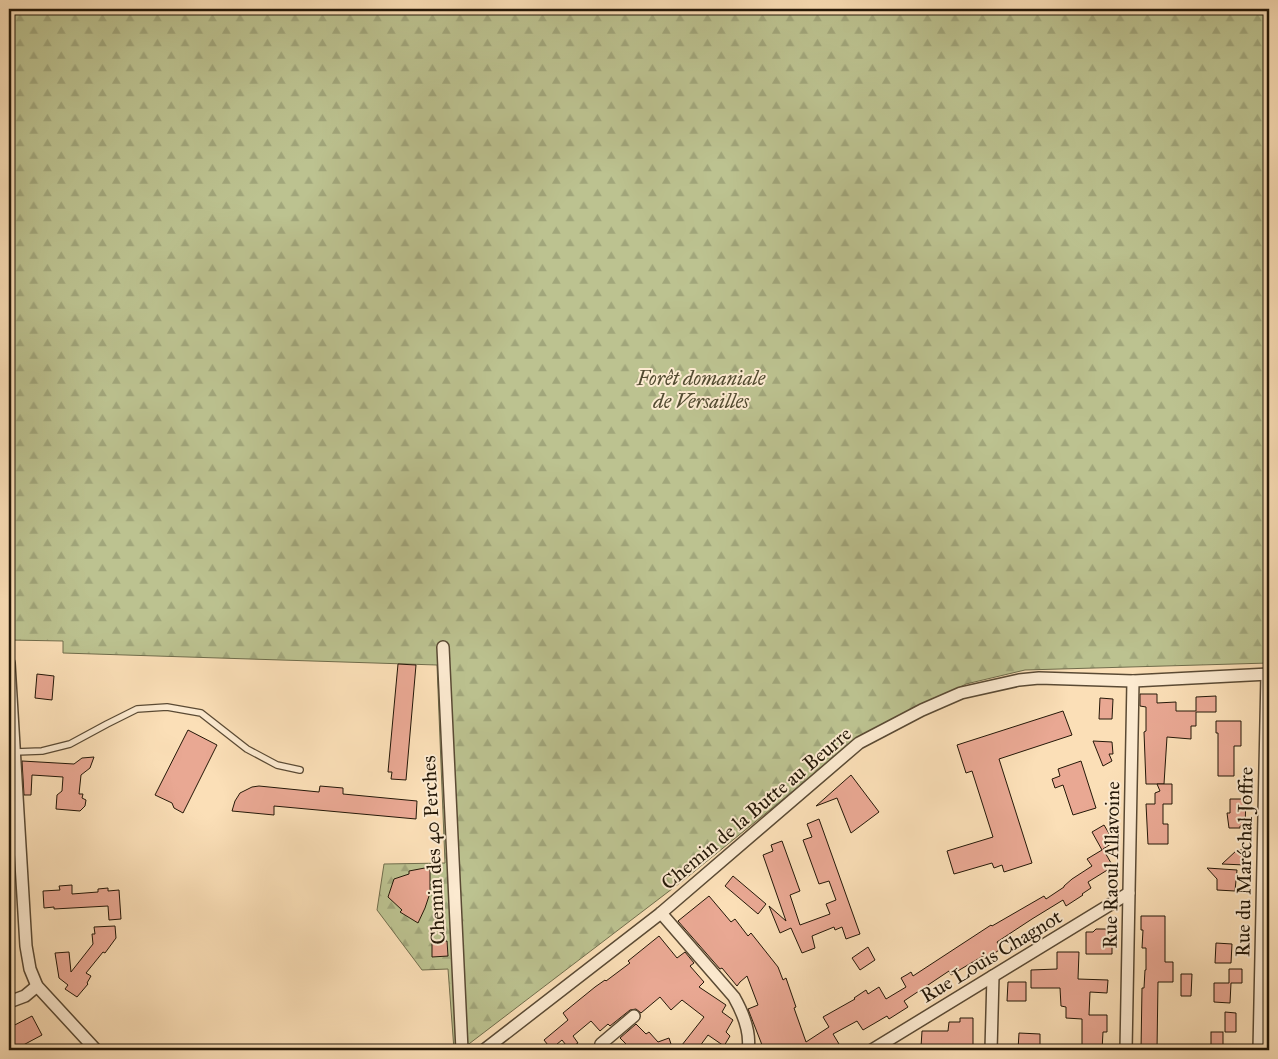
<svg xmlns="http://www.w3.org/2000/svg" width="1278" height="1059" font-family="'IM FELL Great Primer',serif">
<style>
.forest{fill:url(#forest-firs);stroke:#706d4c}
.building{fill:#e9a893;stroke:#241808}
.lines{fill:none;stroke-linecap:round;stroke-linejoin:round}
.lane-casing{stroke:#5a4a34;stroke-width:8}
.street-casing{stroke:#5a4a34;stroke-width:14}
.lane{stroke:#fcead0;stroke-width:5.5}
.street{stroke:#fcead0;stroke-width:11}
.labels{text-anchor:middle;stroke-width:4;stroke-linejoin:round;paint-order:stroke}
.park-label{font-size:20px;font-style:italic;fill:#524b31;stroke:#fcead0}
.street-label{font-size:20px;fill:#241808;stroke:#fcead0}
</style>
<defs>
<pattern id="forest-firs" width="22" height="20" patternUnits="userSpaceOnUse" patternTransform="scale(1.25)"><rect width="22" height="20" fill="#bcc290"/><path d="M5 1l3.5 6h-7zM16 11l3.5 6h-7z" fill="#a1a67b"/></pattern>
</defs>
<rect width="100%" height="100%" fill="#fbdfb7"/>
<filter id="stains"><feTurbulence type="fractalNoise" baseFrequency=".004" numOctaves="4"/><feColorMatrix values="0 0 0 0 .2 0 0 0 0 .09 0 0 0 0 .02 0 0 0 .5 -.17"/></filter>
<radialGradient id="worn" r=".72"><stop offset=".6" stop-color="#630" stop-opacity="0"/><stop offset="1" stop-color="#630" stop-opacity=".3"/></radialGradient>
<polygon class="forest" points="9,9 1269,9 1269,663 1025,670 966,684 857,739 685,879 461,1050 454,1050 448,969 422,970 377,910 384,864 445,863 437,665 63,653 63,641 9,640"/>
<g class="building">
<polygon points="398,664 416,665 406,780 391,779 392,772 388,772"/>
<polygon points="37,674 54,676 52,700 35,698"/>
<polygon points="1140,694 1157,694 1157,703 1176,702 1176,711 1196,711 1196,697 1216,696 1216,712 1196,712 1196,726 1191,726 1191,739 1167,737 1164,784 1146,784 1144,732 1146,731 1146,707 1140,706"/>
<polygon points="1100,698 1113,699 1112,719 1099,719"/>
<polygon points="1063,711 1072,735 999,759 1032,863 1004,872 1002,865 994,868 992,863 954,874 947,851 993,837 972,771 966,773 957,745"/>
<polygon points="1216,721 1241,721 1241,746 1234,746 1234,776 1218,776 1218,733 1216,733"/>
<polygon points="188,730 217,745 183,813 174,808 172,803 155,795"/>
<polygon points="1093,741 1112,742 1113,754 1109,754 1112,761 1103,766"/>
<polygon points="94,757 90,768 81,775 79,794 83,794 82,798 86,800 85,806 80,811 56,809 57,795 62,791 63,777 32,775 31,795 24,795 22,761 74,764 82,758"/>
<polygon points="1081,761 1096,808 1073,815 1063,785 1055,788 1052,779 1060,776 1058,769"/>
<polygon points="851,775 879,812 851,833 837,798 816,806"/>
<polygon points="1157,784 1172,784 1172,804 1163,804 1163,824 1168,824 1168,844 1148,844 1146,804 1155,804 1155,793 1160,791"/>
<polygon points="259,786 319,792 320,786 343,788 343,794 417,801 416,819 274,806 274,815 232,811 235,801 240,793 252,787"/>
<polygon points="1230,799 1246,799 1245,826 1240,826 1240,828 1229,828 1227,813 1230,813"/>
<polygon points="819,819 860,934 846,939 842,927 835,930 834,927 812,936 815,948 802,953 791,928 780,933 769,906 786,921 763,855 773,851 771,845 782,841 800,891 790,895 800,925 830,914 826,904 836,900 829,881 819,884 803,840 812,837 807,824"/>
<polygon points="1104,825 1114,842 1103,849 1111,863 1107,866 1109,869 1088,882 1091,888 1082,894 1083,895 1066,906 1063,900 1032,919 997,942 1001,949 985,959 983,956 951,975 949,971 904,1001 908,1007 889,1019 887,1016 863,1030 857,1021 833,1034 839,1044 829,1050 823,1050 821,1046 809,1050 764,1050 748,1009 758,1005 747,976 740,982 737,986 722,968 720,969 678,921 709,896 731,922 735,919 748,936 751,933 778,967 783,980 786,978 796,1007 794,1008 806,1042 829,1027 823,1017 855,999 854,998 866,990 868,994 879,987 886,999 906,987 901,978 908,974 911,972 913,976 991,925 992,926 1044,896 1046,899 1064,887 1064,886 1072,879 1092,866 1087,859 1102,850 1092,832"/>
<polygon points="1237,850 1245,850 1245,865 1222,864"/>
<polygon points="430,867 430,893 425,908 418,923 400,912 402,910 388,897 394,879 409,874 409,871"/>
<polygon points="1207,868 1237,870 1235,891 1217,890 1217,879"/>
<polygon points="733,876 766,904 758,914 725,886"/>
<polygon points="72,885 72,894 98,892 98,889 108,888 108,891 119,890 121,919 109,920 108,906 54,909 54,907 44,908 43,891 60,890 59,886"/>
<polygon points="1141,916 1165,916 1165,962 1173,962 1173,982 1158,982 1157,1050 1141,1050 1142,988 1144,988 1145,970 1146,970 1146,948 1142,948 1143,930 1141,930"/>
<polygon points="115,926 116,938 105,953 103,952 86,973 91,976 87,983 88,984 77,997 65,989 68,985 59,978 55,953 69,952 71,972 93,944 92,934 95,934 94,927"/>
<polygon points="1096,929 1112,929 1112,954 1086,954 1086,932 1093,932"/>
<polygon points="659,936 677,958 685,952 694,963 690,966 704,982 699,987 726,1005 722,1012 733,1020 726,1032 730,1036 724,1046 708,1035 697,1050 678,1050 704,1017 682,1000 671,1010 660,997 641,1013 636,1009 630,1010 610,1026 608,1024 600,1031 591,1021 573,1036 578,1043 569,1049 562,1040 551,1049 544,1040 568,1020 563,1013 595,987 605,980 606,981 630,963 628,961"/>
<polygon points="447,941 448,956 432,957 432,942"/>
<polygon points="1216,943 1232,944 1231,963 1215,963"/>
<polygon points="868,947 875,960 860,970 852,958"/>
<polygon points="1057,952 1079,952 1078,979 1108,980 1107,993 1090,992 1089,1015 1107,1015 1107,1032 1103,1032 1102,1050 1082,1050 1082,1019 1066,1018 1066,1007 1061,1006 1060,988 1031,988 1031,970 1057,969"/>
<polygon points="1229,969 1242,969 1242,983 1231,983 1230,1003 1214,1002 1214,983 1229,983"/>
<polygon points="1181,974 1192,974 1191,996 1181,996"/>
<polygon points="1008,982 1026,982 1026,1001 1007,1001"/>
<polygon points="1225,1012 1236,1013 1236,1032 1225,1032"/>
<polygon points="32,1016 42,1035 14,1050 9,1050 9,1028"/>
<polygon points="960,1018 973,1018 973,1050 961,1050 961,1047 921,1047 922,1031 948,1031 949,1022 960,1022"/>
<polygon points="636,1024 646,1034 649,1032 658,1042 669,1038 673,1050 618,1050 626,1044 620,1038"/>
<rect x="1211" y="1032" width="12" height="18"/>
<polygon points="1019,1033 1040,1034 1040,1050 1018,1050"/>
</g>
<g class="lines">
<g class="lane-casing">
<polyline id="lane" points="15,752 42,751 70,744 107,724 137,709 167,707 201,713 247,749 277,765 300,770"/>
</g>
<g class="street-casing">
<g id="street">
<polyline points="443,647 462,1050"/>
<polyline points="9,663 26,946 30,969 37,986 96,1050"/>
<path d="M661 913 734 997C743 1013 751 1032 748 1050"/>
<polyline points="9,1002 25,996 37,986"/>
<polyline points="484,1050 661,913 859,743 922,710 961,693 1019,680 1039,678 1133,681 1269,674"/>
<polyline points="605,1050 601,1044 634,1016"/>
<polyline points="872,1050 1129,893"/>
<polyline points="991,1050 993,976"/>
<polyline points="1126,1050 1133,681"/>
<polyline points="1259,1050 1267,674"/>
</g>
</g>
<use href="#lane" class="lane"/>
<use href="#street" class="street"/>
</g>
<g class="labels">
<g class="park-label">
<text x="701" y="385">Forêt domaniale<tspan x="701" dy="23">de Versailles</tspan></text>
</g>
<g class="street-label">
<text transform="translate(756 808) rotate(-40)" y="7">Chemin de la Butte au Beurre</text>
<text transform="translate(433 850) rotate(-93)" y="7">Chemin des 40 Perches</text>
<text transform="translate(1244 862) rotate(-89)" y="7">Rue du Maréchal Joffre</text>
<text transform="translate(1111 865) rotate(-89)" y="7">Rue Raoul Allavoine</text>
<text transform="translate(991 956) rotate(-31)" y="7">Rue Louis Chagnot</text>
</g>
</g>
<rect width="1278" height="1059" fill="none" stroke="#fbdfb7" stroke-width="30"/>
<rect x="10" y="10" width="1258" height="1039" fill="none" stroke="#241808" stroke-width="2.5"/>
<rect x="15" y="15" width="1248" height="1029" fill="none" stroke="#241808"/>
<rect width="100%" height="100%" filter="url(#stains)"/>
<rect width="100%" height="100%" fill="url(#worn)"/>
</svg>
